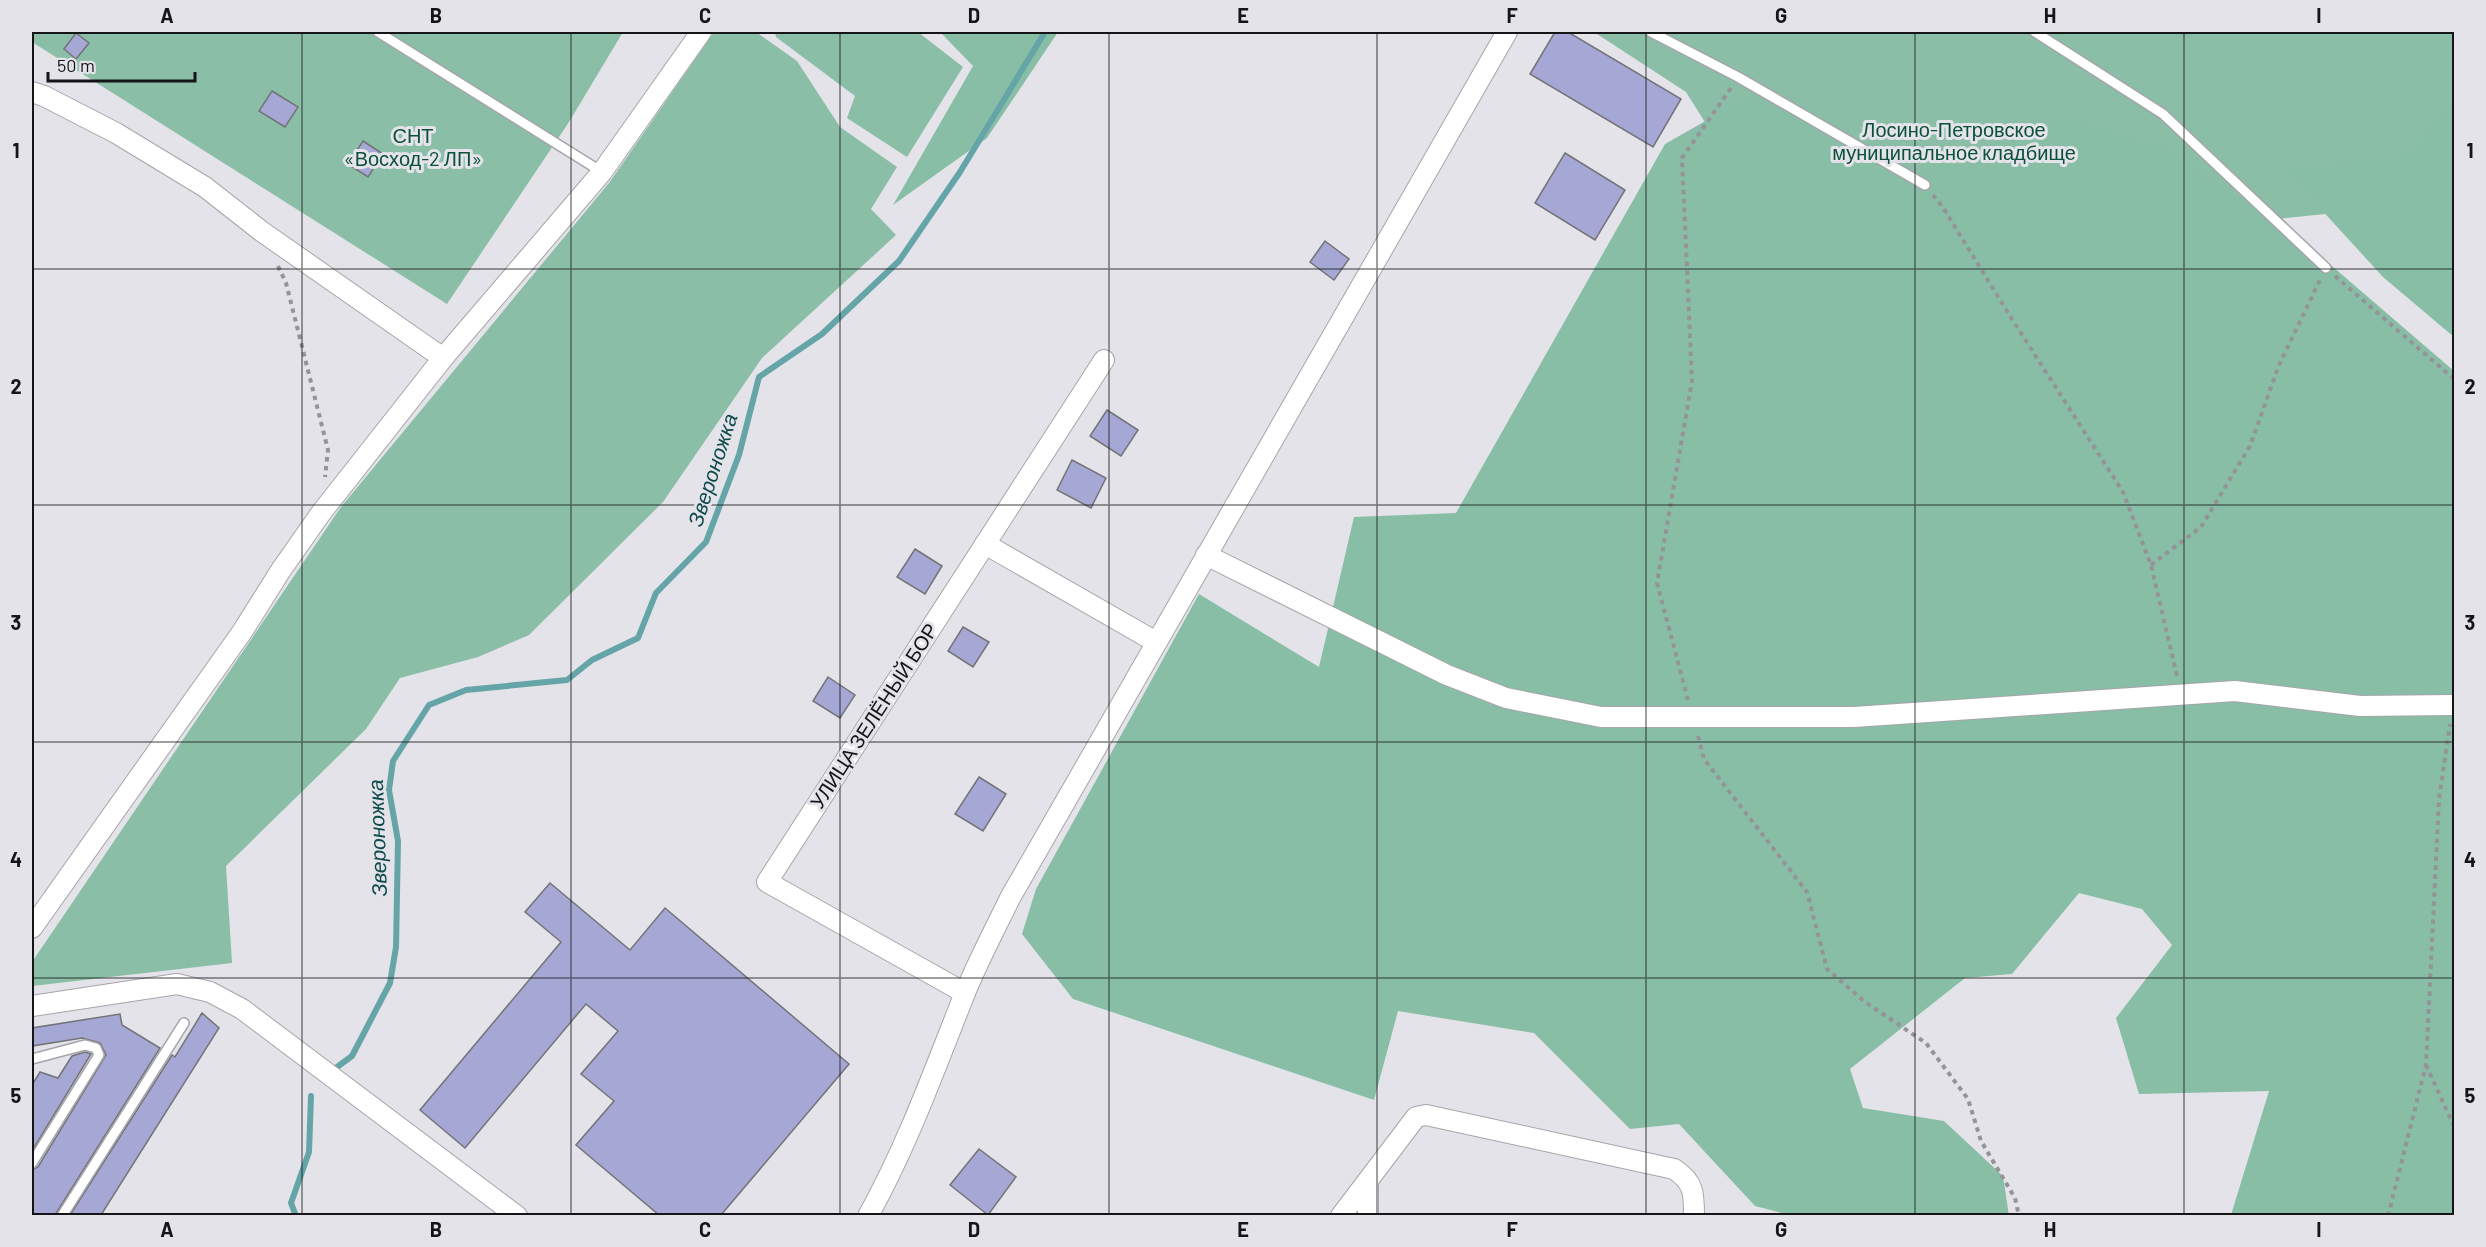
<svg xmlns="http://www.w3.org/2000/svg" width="2486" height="1247" font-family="Barlow,sans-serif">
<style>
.green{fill:#8abea6}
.forest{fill:#89bea6}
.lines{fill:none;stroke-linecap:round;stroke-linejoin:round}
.stream{stroke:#65a5a8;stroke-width:6}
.building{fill:#a5a7d5;stroke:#737378;stroke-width:1.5}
.lane-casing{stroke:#a5a5aa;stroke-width:12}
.street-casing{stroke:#a5a5aa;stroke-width:22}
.path{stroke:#939398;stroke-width:4;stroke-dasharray:4.5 4.5;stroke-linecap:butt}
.lane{stroke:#fff;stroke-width:9}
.street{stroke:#fff;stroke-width:20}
.grid{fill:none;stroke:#151517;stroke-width:1.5;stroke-opacity:0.55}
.labels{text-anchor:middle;stroke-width:6;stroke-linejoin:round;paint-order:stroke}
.park-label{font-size:20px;fill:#0b513a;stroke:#e3e3e9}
.street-label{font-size:20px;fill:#151517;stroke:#e3e3e9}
.water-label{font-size:21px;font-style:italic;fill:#0e4a4c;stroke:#e3e3e9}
.neatline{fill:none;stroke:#151517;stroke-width:2}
.grid-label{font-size:20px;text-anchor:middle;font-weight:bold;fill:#151517}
</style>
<rect width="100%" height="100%" fill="#e3e3e9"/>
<g class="green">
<polygon points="32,32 623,32 569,122 447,304 32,42"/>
<polygon points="714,32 756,32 797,61 840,127 897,167 871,209 896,235 762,358 663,502 529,635 478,657 400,678 366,729 226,866 232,963 32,986 32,962 341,507 609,183"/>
<polygon points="775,32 918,32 963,67 907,157 847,118 855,96 776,37"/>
<polygon points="1594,32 2454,32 2454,157 2383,208 1937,254 1737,173 1686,92"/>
</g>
<g class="forest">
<polygon points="940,32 1058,32 987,138 893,205 973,66"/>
<polygon points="1753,94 1909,177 2064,117 2168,148 2311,248 2454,371 2454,1215 2231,1215 2269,1091 2139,1094 2116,1018 2172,945 2142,909 2079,893 2012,974 1965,978 1850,1069 1863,1108 1944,1121 2003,1176 2009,1216 1793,1216 1755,1206 1679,1124 1630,1129 1534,1033 1398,1011 1374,1100 1073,999 1022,934 1036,889 1199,594 1319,667 1354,517 1456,513 1665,144"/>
<polygon points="2454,95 2454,337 2383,277 2285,170 2409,154"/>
</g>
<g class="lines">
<g class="stream">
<polyline points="333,1070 352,1056 390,983 396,947 398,841 389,790 393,761 429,705 466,690 567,680 592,660 638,638 656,593 706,542 739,455 759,377 822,334 899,261 960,172 1045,32"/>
<polyline points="296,1216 291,1203 309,1152 311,1096"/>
</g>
</g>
<g class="building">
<polygon points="1555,32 1568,32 1681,99 1653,147 1530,74"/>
<polygon points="76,33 89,43 76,59 64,49"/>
<polygon points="272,91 298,107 285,127 259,111"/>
<polygon points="363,141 383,154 368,177 348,164"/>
<polygon points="1565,153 1625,190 1595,240 1535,203"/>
<polygon points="1325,241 1349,259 1334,280 1310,262"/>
<polygon points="1107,410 1138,430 1121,456 1090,436"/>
<polygon points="1072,460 1106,478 1091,508 1057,490"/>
<polygon points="915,549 942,566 925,594 897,577"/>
<polygon points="963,627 989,642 973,667 948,651"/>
<polygon points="828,677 855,695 840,718 813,701"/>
<polygon points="979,777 1006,794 983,831 955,814"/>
<polygon points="550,883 630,950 665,908 849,1064 721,1215 659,1215 576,1145 614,1101 581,1074 618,1031 586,1004 465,1148 420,1110 561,942 525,912"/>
<polygon points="202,1013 219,1028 101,1215 70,1215 172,1055 175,1057"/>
<polygon points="120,1014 122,1025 160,1048 55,1215 32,1215 32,1170 38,1167 106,1055 100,1043 82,1038 32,1046 32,1028"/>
<polygon points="85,1052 91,1054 32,1151 32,1085 40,1072 58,1078 72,1056"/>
<polygon points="979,1149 1016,1177 988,1215 950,1185"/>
</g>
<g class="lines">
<g class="lane-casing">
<g id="lane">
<polyline points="378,32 602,172"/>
<polyline points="1651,32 1738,77 1925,185"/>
<polyline points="2035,32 2163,114 2326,268"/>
<polyline points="32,1059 85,1045 96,1048 99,1055 32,1163"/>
<polyline points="62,1216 184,1023"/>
</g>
</g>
<g class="street-casing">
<g id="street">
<polyline points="32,92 44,96 116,133 205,187 261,231 443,358"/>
<polyline points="985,544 1156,642"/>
<polyline points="1206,555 1447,675 1506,698 1601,717 1854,717 2235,691 2360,706 2454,705"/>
<polyline points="32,928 242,632 281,570 321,513 443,358 602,172 701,32"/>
<polyline points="965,993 767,882 1104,360"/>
<polyline points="32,1006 177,984 210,992 242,1009 517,1216"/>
<polyline points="1368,1181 1368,1216"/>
<path d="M868 1216C908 1144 935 1068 965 993 978 961 995 929 1010 898L1507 32"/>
<path d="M1341 1216 1416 1117 1426 1115 1674 1169C1694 1182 1694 1193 1694 1216"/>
</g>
</g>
<g class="path">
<polyline points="1933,195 1944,209 2008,313 2123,492 2151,565 2177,676"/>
<polyline points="278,266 286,283 328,450 325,477"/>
<polyline points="2335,276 2454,379"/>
<polyline points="2151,565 2201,527 2250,446 2279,365 2320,280"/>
<polyline points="1688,700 1657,583 1692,381 1682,158 1731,88"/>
<polyline points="1698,736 1704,759 1807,892 1827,969 1865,1002 1926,1043 1968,1099 1981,1141 2015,1198 2019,1216"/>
<polyline points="2426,1065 2454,1126"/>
<polyline points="2388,1216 2426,1065 2439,799 2450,724"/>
</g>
<use href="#lane" class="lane"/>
<use href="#street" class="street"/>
</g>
<path class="grid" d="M302 32V1216M571 32V1216M840 32V1216M1109 32V1216M1377 32V1216M1646 32V1216M1915 32V1216M2184 32V1216M32 269H2454M32 505H2454M32 742H2454M32 978H2454"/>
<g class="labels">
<g class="park-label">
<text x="1954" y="137">Лосино-Петровское<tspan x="1954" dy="23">муниципальное кладбище</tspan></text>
<text x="413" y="143">СНТ<tspan x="413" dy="23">«Восход-2 ЛП»</tspan></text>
</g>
<g class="street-label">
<text transform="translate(874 716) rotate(-57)" y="7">УЛИЦА ЗЕЛЁНЫЙ БОР</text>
</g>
<g class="water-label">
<text transform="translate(713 470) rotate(-72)" y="7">Звероножка</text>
<text transform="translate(378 838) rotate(-92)" y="7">Звероножка</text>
</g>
</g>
<rect width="2486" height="1247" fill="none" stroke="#e3e3e9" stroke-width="66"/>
<path d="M48 72v9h147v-9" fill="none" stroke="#151517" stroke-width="3"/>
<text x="57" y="72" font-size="18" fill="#151517" stroke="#e3e3e9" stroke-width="4.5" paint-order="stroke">50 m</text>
<rect x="33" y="33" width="2420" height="1181" class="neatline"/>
<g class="grid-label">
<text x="167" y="23">A</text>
<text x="436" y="23">B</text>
<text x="705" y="23">C</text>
<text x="974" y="23">D</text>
<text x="1243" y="23">E</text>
<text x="1512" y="23">F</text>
<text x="1781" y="23">G</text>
<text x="2050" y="23">H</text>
<text x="2319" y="23">I</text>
<text x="16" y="158">1</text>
<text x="2470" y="158">1</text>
<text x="16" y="394">2</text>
<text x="2470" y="394">2</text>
<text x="16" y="630">3</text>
<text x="2470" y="630">3</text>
<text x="16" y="867">4</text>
<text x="2470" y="867">4</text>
<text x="16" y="1103">5</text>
<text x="2470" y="1103">5</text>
<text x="167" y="1237">A</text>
<text x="436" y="1237">B</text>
<text x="705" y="1237">C</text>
<text x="974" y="1237">D</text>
<text x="1243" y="1237">E</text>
<text x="1512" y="1237">F</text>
<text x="1781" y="1237">G</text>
<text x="2050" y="1237">H</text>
<text x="2319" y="1237">I</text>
</g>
</svg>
